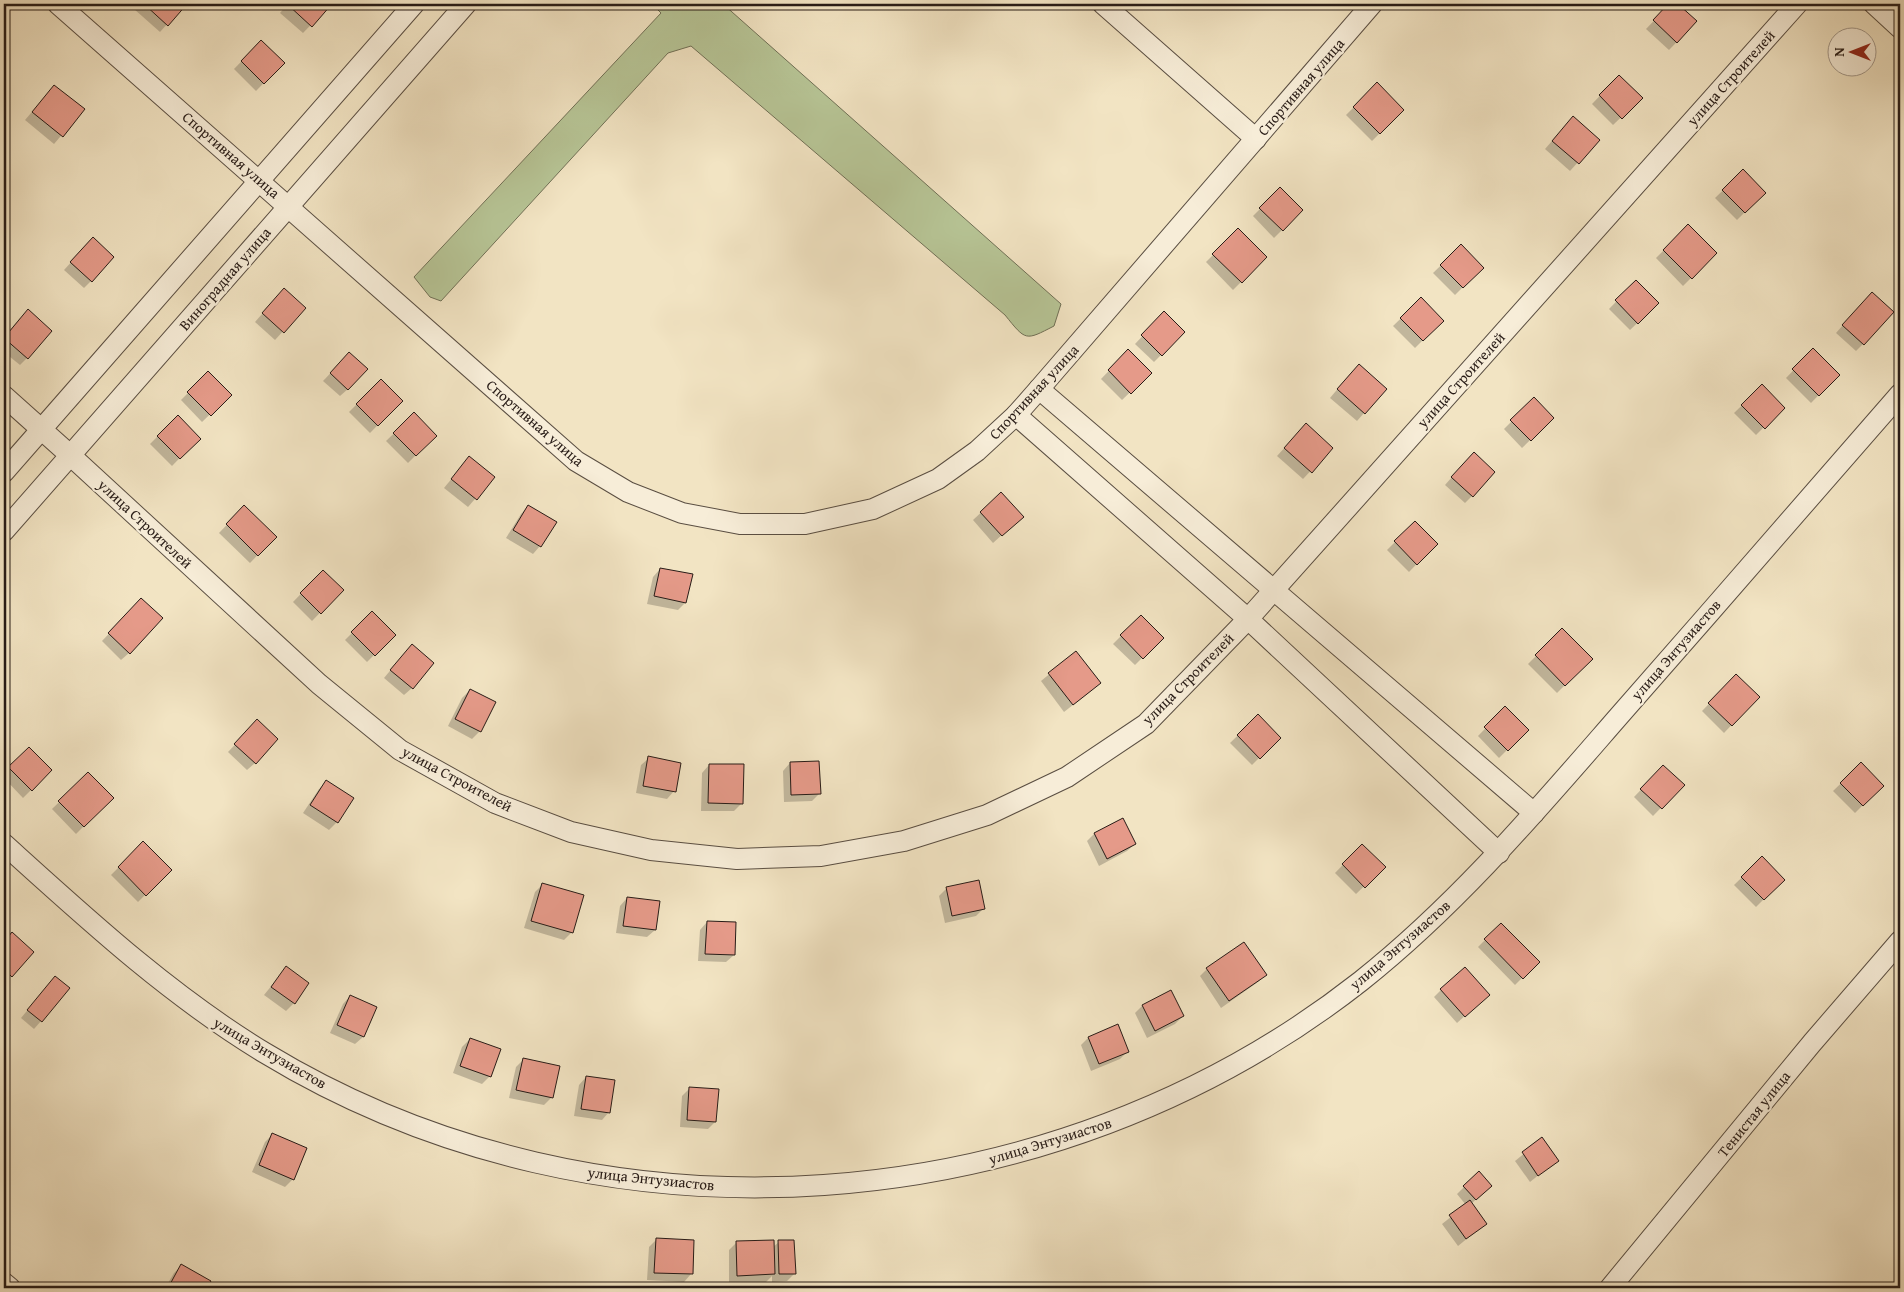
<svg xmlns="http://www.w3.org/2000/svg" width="1904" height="1292" font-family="'Gentium Book Plus',serif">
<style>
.green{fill:#b7c596;stroke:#707056}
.shadow{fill:#0003}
.building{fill:#e59a89;stroke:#281c17}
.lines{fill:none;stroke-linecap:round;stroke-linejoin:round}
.minor-casing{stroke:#5a4e42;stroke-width:22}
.minor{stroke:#f7edd8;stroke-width:20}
.labels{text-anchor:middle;stroke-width:4.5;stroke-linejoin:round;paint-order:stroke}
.street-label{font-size:15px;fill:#281c17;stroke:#f7edd8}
</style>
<rect width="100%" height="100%" fill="#f2e4c3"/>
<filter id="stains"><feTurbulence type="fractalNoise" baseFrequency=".004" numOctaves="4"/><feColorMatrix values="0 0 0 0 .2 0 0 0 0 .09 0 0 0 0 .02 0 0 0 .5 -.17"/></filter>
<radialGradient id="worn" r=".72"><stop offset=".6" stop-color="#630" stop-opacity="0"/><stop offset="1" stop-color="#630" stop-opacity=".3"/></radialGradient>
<path class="green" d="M652 4H723L1061 304 1054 326C1025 341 1026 341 1005 315L691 46 668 53 441 301 430 297 414 277 661 13Z"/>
<g class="shadow">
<polygon points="138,4 185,4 160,32 134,9"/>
<polygon points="288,4 328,4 330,5 303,33 280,13"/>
<polygon points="1670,4 1677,4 1696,22 1669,50 1646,29"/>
<polygon points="261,41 283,63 256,91 234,69"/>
<polygon points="4,46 8,51 4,55"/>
<polygon points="1619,76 1641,98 1613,125 1592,104"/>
<polygon points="1377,84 1403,110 1372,141 1346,115"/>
<polygon points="54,86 83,110 54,144 25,120"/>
<polygon points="1565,126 1598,140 1570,171 1545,149"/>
<polygon points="1743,171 1764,193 1737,220 1715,198"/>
<polygon points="1280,189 1302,210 1274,238 1253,216"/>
<polygon points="1688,226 1716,253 1683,286 1656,258"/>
<polygon points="1238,230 1266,257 1233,290 1206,262"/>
<polygon points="1461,246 1482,268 1455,295 1433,273"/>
<polygon points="85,247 91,281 84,288 64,270"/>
<polygon points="1636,281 1658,303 1630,330 1609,309"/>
<polygon points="276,298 304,308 275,340 255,322"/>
<polygon points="1421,299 1442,321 1415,348 1393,326"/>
<polygon points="1864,301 1863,344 1856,351 1836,333"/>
<polygon points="1164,313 1184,332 1154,362 1135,344"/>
<polygon points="20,318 27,358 20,365 4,352 4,337"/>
<polygon points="1813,350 1838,375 1811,403 1786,378"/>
<polygon points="1128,351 1150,373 1122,400 1101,379"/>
<polygon points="342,361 348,389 340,396 323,381"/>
<polygon points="208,373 230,395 202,422 181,400"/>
<polygon points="1351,373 1364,413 1357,421 1330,398"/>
<polygon points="381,380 401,401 370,433 349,412"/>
<polygon points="1762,386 1783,408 1756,435 1734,413"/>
<polygon points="1534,399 1553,418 1522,448 1504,429"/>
<polygon points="414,414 435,436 408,463 386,441"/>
<polygon points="177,417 199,438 172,466 150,444"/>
<polygon points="1298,433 1332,448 1303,479 1277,456"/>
<polygon points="1466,461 1472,496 1465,503 1445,485"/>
<polygon points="462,466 494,477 468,507 444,488"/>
<polygon points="1001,494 1014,524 993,543 973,520"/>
<polygon points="528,506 540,546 533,554 506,538 521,514"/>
<polygon points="244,507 275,537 250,563 219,533"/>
<polygon points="1415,522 1436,544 1409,572 1387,550"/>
<polygon points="660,569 685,603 678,610 647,604 653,577"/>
<polygon points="323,571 342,590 312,621 293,602"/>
<polygon points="141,600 129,653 121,660 102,641"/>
<polygon points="372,613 394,635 367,662 345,640"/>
<polygon points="1141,616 1162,638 1135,665 1113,644"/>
<polygon points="1562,630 1591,659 1557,693 1528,664"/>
<polygon points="1076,652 1092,690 1064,712 1041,681"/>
<polygon points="404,654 412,688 404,695 384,678"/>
<polygon points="1736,676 1758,697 1724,733 1702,711"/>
<polygon points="470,690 480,731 472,739 448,726 462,698"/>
<polygon points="1505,708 1527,730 1499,758 1478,736"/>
<polygon points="1258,716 1279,738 1252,765 1230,743"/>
<polygon points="250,729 255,763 247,770 228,752"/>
<polygon points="29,748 51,770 23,798 4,778 4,774"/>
<polygon points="649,758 674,791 667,799 636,793 641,765"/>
<polygon points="790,763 819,794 812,801 784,802 783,771"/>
<polygon points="1861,764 1882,786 1855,813 1833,791"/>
<polygon points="709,765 742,803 734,811 701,811 702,773"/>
<polygon points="88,774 112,798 76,834 52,809"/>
<polygon points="1656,774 1683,785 1653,816 1634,797"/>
<polygon points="327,782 352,799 337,822 329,830 303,813 319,789"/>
<polygon points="1122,820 1135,844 1127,851 1099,866 1087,841 1094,834"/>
<polygon points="143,843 170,870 138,902 111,875"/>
<polygon points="1362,845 1384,867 1356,894 1335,873"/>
<polygon points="1762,858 1783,880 1756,907 1734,885"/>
<polygon points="542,885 572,932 564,940 524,928 535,892"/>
<polygon points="947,888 983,909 976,916 945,923 939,896"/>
<polygon points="627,898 655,930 647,937 616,933 620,906"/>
<polygon points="707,922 734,955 726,962 698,961 700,930"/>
<polygon points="1501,924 1538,962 1515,985 1478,947"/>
<polygon points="12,934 11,976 4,983 4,943"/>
<polygon points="286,968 294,1003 286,1011 264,995"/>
<polygon points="1207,969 1265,975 1258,982 1221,1008 1200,976"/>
<polygon points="55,977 41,1021 34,1029 21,1018"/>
<polygon points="1441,990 1480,1002 1457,1023 1434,997"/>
<polygon points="1171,992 1183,1016 1175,1024 1147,1038 1135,1013 1142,1006"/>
<polygon points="350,996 375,1008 363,1037 355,1044 330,1033 343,1004"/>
<polygon points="1088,1038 1128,1051 1120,1059 1091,1071 1081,1045"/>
<polygon points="470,1039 490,1076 482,1084 453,1073 462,1047"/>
<polygon points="524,1059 558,1067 551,1098 544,1105 509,1098 516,1067"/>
<polygon points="586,1077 609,1112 602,1120 574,1116 579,1085"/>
<polygon points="690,1088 715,1122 708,1129 680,1127 682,1096"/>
<polygon points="272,1135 293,1179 285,1187 252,1172 265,1142"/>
<polygon points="1542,1139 1557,1160 1530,1182 1515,1161"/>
<polygon points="1464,1187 1483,1193 1471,1204 1485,1224 1458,1246 1442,1224 1466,1205 1457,1194"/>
<polygon points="656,1240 691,1274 684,1282 647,1280 649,1247"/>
<polygon points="779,1242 794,1274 787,1281 772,1282 772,1276 766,1282 729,1283 729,1250 736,1243 773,1247"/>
<polygon points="181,1266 209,1282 205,1288 165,1288 174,1273"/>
</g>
<g class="building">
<polygon points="144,4 187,4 168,26"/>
<polygon points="287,4 330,4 331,5 312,27"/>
<polygon points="1668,4 1678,4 1697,21 1677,43 1653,20"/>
<polygon points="261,40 285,63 264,84 241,61"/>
<polygon points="1619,75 1643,98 1622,119 1599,95"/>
<polygon points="1377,82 1404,110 1380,134 1353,107"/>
<polygon points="54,85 85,109 63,137 32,112"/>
<polygon points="1573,116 1600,140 1579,164 1552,141"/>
<polygon points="1743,169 1766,193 1745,213 1722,190"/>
<polygon points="1280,187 1303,210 1283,231 1259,208"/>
<polygon points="1688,224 1717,253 1692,279 1663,250"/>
<polygon points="1238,228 1267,257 1242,283 1212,254"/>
<polygon points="93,237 114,257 92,282 70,262"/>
<polygon points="1461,244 1484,268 1463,288 1440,265"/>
<polygon points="1636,280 1659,303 1638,324 1615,300"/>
<polygon points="284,288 306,308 284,333 262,313"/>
<polygon points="1872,292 1894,312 1864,345 1842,325"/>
<polygon points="1421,297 1444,321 1423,341 1400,318"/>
<polygon points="28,309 52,331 28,359 4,338"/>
<polygon points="1164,311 1185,332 1162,356 1141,335"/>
<polygon points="1813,348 1840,375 1819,396 1792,369"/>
<polygon points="1128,349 1152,373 1131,394 1108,370"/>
<polygon points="349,352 368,369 348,390 330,373"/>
<polygon points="1359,364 1387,389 1365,414 1337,389"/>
<polygon points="208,371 232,395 211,416 187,392"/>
<polygon points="381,379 403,401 378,426 356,404"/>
<polygon points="1762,384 1785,408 1765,429 1741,405"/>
<polygon points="1534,397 1554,418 1531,441 1510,420"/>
<polygon points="414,412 437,436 416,456 393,433"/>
<polygon points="178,415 201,439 180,459 157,436"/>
<polygon points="1306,423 1333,448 1312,473 1284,448"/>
<polygon points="1474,452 1495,472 1473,497 1451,477"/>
<polygon points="469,456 495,477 477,500 451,479"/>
<polygon points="1001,492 1024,517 1002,536 980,512"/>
<polygon points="244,505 277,537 258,556 226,524"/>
<polygon points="528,505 557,522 541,547 513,530"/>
<polygon points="1415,521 1438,544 1417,565 1394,541"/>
<polygon points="660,568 693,574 686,603 654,596"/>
<polygon points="323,570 344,590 321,614 300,593"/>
<polygon points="141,598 163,618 130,654 108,633"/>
<polygon points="372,611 396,635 375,656 351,632"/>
<polygon points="1141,615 1164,638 1143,659 1120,635"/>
<polygon points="1562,628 1593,659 1565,686 1535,655"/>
<polygon points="412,644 434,663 413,689 390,670"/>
<polygon points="1076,651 1101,683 1073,705 1048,673"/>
<polygon points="1736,674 1760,697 1732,726 1708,703"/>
<polygon points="470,689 496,702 481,732 455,719"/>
<polygon points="1505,706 1529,730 1508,751 1484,727"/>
<polygon points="1258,714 1281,738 1260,759 1237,735"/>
<polygon points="257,719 278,739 256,764 234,744"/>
<polygon points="29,747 52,770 32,791 8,767"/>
<polygon points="648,756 681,763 676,792 643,786"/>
<polygon points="819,761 821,794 791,795 790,762"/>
<polygon points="1861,762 1884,786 1863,806 1840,783"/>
<polygon points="709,764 744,764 743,804 708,803"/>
<polygon points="1663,765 1685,785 1662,809 1640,789"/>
<polygon points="88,772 114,798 84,827 58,801"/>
<polygon points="326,780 354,798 338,823 310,805"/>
<polygon points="1123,818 1136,844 1107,859 1094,833"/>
<polygon points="143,841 172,870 146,896 118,867"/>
<polygon points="1362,844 1386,867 1365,888 1342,864"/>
<polygon points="1762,856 1785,880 1764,900 1741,877"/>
<polygon points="979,880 985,909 952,916 946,887"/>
<polygon points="542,883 584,895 573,933 531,921"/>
<polygon points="627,897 660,901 656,930 623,926"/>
<polygon points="707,921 736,922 735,955 705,954"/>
<polygon points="1501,923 1540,962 1523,979 1484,939"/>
<polygon points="12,932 34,952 12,977 4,969 4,942"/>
<polygon points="1244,942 1267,975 1229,1001 1206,968"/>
<polygon points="286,966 309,983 295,1004 271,987"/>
<polygon points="1465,967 1490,995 1465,1017 1440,989"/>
<polygon points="55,976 70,988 42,1022 27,1010"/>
<polygon points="1171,990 1184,1016 1155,1031 1142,1005"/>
<polygon points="350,995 377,1007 364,1037 337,1025"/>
<polygon points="1118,1024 1129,1052 1099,1064 1088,1037"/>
<polygon points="470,1038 501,1049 491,1077 460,1066"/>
<polygon points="523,1058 560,1066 553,1098 516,1090"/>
<polygon points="586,1076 615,1080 610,1113 581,1109"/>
<polygon points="689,1087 719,1089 716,1122 687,1120"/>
<polygon points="272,1133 307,1148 294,1180 259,1165"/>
<polygon points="1542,1137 1559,1161 1538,1176 1522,1152"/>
<polygon points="1479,1171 1492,1186 1476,1200 1463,1186"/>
<polygon points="1470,1200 1487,1224 1466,1239 1449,1215"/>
<polygon points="656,1238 694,1240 693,1274 654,1273"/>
<polygon points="774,1240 775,1274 737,1276 736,1241"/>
<polygon points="778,1240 794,1240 796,1274 779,1274"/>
<polygon points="181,1264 211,1281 207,1288 168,1288"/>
</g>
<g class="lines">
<g class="minor-casing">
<g id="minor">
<polyline points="58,4 576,461 628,492 682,513 740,524 805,524 873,509 938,479 977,451 1016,415 1039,389 1372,4"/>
<polyline points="1103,4 1256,139"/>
<polyline points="1874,4 1900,28"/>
<polyline points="1039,389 1534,813"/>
<polyline points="4,396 70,455 319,684 400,750 495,803 571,832 651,850 737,859 821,856 904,841 987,815 1067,777 1146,724 1248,619 1797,4"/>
<polyline points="1016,415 1248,619 1499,853"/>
<polyline points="4,472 414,4"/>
<polyline points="4,531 466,4"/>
<path d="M4 844C87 919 169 995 265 1053 603 1258 1052 1224 1361 981 1458 904 1538 809 1619 716 1713 609 1806 502 1900 394"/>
<polyline points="4,1283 10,1288"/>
<polyline points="1610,1288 1812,1043 1900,941"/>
</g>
</g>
<use href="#minor" class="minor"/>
</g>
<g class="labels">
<g class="street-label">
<text transform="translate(1731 78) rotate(-48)" y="5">улица Строителей</text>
<text transform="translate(1301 87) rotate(-49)" y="5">Спортивная улица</text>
<text transform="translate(231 155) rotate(41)" y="5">Спортивная улица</text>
<text transform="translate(225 279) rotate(-49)" y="5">Виноградная улица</text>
<text transform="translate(1461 380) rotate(-48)" y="5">улица Строителей</text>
<text transform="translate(1034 392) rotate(-47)" y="5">Спортивная улица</text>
<text transform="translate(535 423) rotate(41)" y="5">Спортивная улица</text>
<text transform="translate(145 524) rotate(43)" y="5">улица Строителей</text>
<text transform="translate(1676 650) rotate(-49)" y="5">улица Энтузиастов</text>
<text transform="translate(1188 679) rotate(-45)" y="5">улица Строителей</text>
<text transform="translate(457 779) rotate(28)" y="5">улица Строителей</text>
<text transform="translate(1400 945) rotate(-41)" y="5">улица Энтузиастов</text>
<text transform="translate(270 1053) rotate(30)" y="5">улица Энтузиастов</text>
<text transform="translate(1754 1114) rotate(-51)" y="5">Тенистая улица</text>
<text transform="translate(1050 1141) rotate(-17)" y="5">улица Энтузиастов</text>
<text transform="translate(651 1179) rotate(6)" y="5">улица Энтузиастов</text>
</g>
</g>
<rect width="1904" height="1292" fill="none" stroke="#f2e4c3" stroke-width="20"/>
<rect x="5" y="5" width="1894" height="1282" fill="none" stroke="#281c17" stroke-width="2.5"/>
<rect x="10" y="10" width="1884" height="1272" fill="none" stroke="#281c17"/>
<g transform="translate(1852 52) rotate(270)"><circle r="24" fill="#f7edd8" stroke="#a4998b"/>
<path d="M0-4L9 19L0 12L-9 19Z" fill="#8f2418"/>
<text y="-8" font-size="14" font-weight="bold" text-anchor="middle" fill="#281c17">N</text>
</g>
<rect width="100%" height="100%" filter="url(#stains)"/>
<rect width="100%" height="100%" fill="url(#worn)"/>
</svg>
